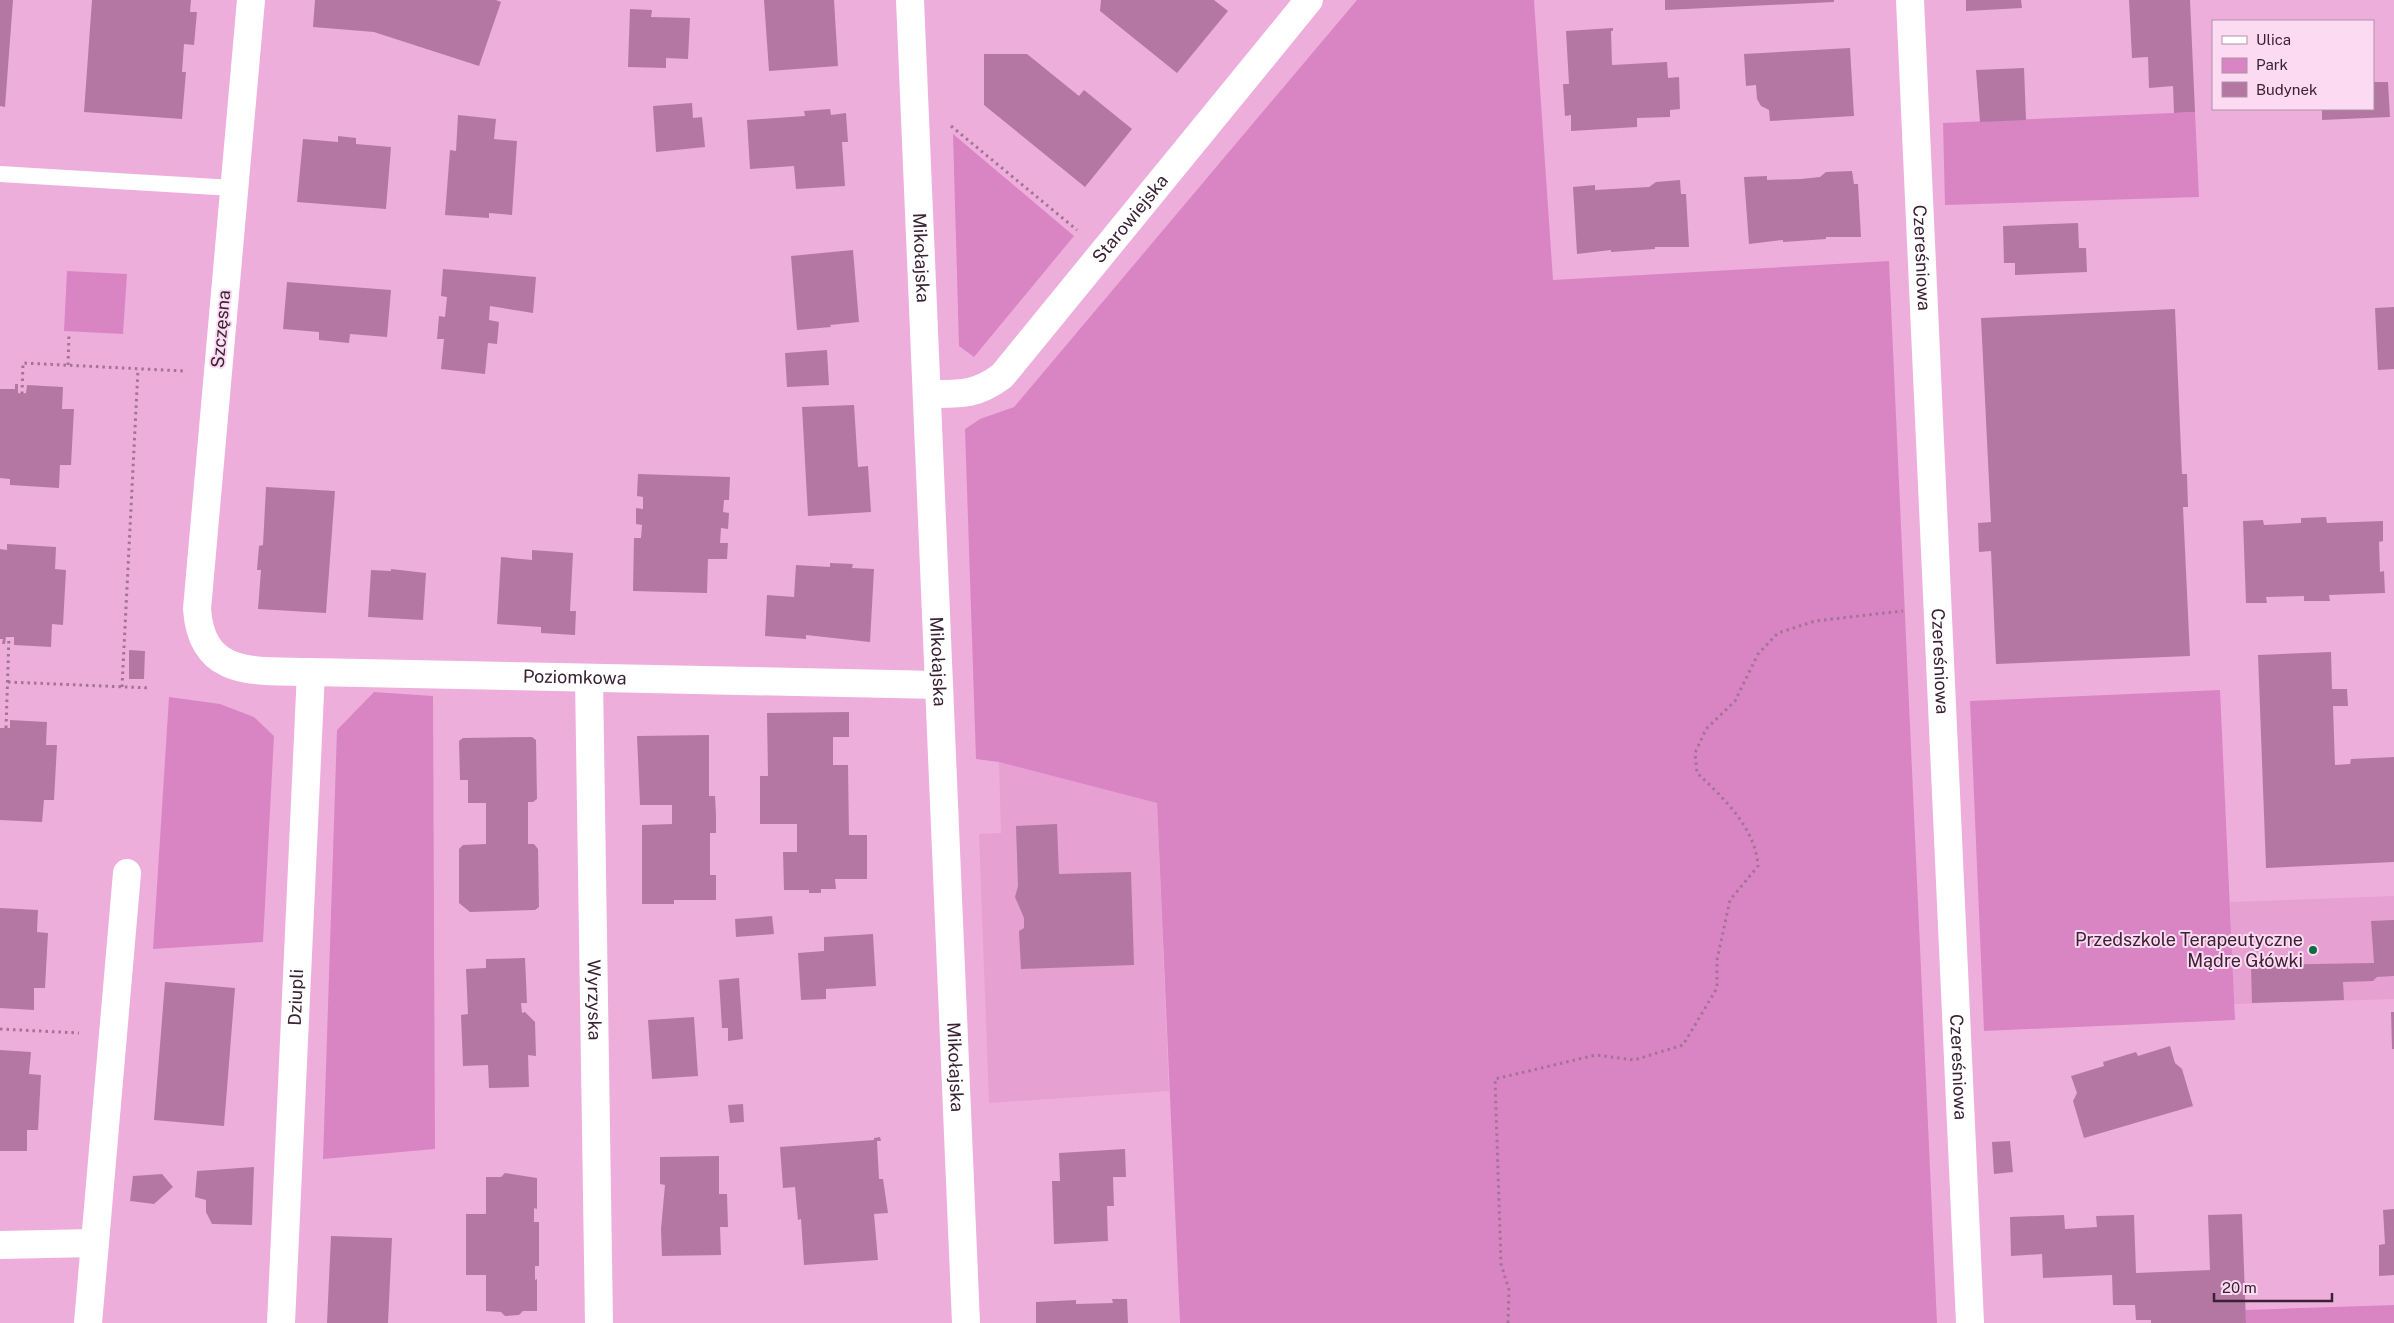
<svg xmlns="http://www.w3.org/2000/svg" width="2394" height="1323" font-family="'Public Sans',sans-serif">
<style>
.built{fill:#e6a0d2}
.green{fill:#da85c3}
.building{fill:#b477a3}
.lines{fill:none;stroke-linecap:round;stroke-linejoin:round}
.path{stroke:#a37396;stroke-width:3;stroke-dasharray:2.5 4;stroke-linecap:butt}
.lane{stroke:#fff;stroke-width:16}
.street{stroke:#fff;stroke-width:28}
.poi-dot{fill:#0a6d43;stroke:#fcdbf2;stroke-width:2}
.labels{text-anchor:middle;stroke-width:4;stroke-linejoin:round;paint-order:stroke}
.street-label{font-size:18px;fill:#3a2133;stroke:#fcdbf2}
.poi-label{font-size:18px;fill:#3a2133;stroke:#fcdbf2;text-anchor:end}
</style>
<rect width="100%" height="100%" fill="#eeaedc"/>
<g class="built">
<polygon points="999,762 1157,803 1169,1091 989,1103 979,834 1001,833"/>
<polygon points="2394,896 2394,999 2234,1004 2230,902"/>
</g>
<g class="green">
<polygon points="1357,0 1534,0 1553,280 1889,261 1937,1323 1180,1323 1157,803 999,762 976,759 965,429 980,419 1014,407"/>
<polygon points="2195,112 2199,197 1945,205 1943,123"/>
<polygon points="953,134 1074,236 974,357 959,346"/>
<polygon points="67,271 127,274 123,334 64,331"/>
<polygon points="2220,690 2235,1020 1984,1031 1970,701"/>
<polygon points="374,692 433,696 435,1149 323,1159 337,730"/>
<polygon points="169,697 220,704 254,717 274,736 263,942 153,949"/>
<polygon points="2394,1305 2394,1323 2246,1323 2245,1310"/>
</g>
<g class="building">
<polygon points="0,0 13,0 5,107 0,106"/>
<polygon points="92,0 191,0 190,12 197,12 194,45 184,44 182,72 186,72 182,119 84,112"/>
<polygon points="315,0 496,0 501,2 479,66 374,32 313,27"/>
<polygon points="764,0 834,0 838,66 769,71"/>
<polygon points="1101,0 1214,0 1228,11 1177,73 1100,11"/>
<polygon points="1665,0 1834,0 1834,2 1665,10"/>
<polygon points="1966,0 2021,0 2022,8 1966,11"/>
<polygon points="2129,0 2190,0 2195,112 2174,113 2173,86 2149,88 2148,57 2132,58"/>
<polygon points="630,9 652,10 651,17 690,18 688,59 666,58 666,68 628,67"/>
<polygon points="1613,28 1613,31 1611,31 1612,65 1667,62 1668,78 1679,77 1680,109 1670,110 1670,117 1637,118 1637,127 1571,131 1571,115 1565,116 1563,84 1569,84 1566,31"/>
<polygon points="1850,48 1854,116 1770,121 1769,110 1761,106 1757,99 1756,85 1746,86 1744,54"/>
<polygon points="984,54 1027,54 1079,96 1084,90 1132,129 1085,187 984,105"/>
<polygon points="2024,68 2026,120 1980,122 1976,70"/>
<polygon points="2373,82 2388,82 2390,117 2322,120 2322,109 2373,109"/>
<polygon points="692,103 693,118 702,117 705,147 656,152 653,106"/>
<polygon points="830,109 831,115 846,113 848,142 842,142 845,186 796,189 794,166 750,169 747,120 805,116 804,111"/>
<polygon points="458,115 496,119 494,139 517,141 512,215 489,213 489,218 445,215 450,150 456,151"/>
<polygon points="338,136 356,138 356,144 391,147 386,209 297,202 303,139 338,142"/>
<polygon points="1852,171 1854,184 1858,184 1861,237 1826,237 1826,239 1783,242 1783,240 1749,244 1744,177 1767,176 1767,180 1801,179 1820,177 1826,172"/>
<polygon points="1680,180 1681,194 1686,194 1689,247 1655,247 1655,249 1611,252 1611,250 1577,254 1573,187 1595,185 1595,190 1630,188 1649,187 1656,182"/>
<polygon points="2078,223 2079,248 2086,248 2087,272 2015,275 2015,263 2004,263 2003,226"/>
<polygon points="853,250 859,322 830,325 831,327 797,330 791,256"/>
<polygon points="443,269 536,277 533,313 490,306 489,320 499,322 497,344 488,343 485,374 441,369 444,339 437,339 439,316 445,317 447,297 441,296"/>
<polygon points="287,282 391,290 387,337 350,334 349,343 319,340 319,332 283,329"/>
<polygon points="2394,307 2394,369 2378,370 2375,308"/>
<polygon points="2175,309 2182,474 2187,474 2188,507 2183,507 2190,656 1996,664 1991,551 1979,552 1978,523 1991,522 1981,318"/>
<polygon points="827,350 829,385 787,387 785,353"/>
<polygon points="15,384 18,384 18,393 22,394 26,393 27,385 63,387 62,409 74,409 71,465 60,465 59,488 10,485 10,479 0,478 0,389 15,389"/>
<polygon points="854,405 858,467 868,466 871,512 808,516 802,407"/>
<polygon points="638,474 730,477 729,500 724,500 723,512 729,513 728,529 721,528 720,543 728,543 727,559 708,559 707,593 633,591 634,538 641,538 642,525 636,524 636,508 643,509 643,497 637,496"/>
<polygon points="266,487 335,491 326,613 258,609 261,570 257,570 259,546 263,545"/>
<polygon points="2326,517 2327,523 2383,521 2383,541 2379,542 2380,572 2384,571 2385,593 2329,595 2330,601 2304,601 2304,596 2266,597 2267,603 2246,603 2243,521 2263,520 2264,525 2301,523 2301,518"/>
<polygon points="7,544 56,547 55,569 66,570 63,625 52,624 51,647 14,645 14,637 6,637 5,644 2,644 3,639 0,639 0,549 7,550"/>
<polygon points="532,550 573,553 570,611 576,611 575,635 541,633 541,627 497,624 501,557 532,560"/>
<polygon points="830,563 853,564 852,568 874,569 870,642 806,635 806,639 765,636 767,595 794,597 796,565 830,567"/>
<polygon points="391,569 426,573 423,620 368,617 371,570 391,571"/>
<polygon points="129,650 145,651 144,679 129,679"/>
<polygon points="2331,652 2332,689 2347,689 2348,706 2333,706 2335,765 2350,764 2351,759 2394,757 2394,862 2266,868 2258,655"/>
<polygon points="849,712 849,737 833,737 833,765 848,765 849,835 867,835 867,879 835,879 836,889 821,889 821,893 809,893 809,890 784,890 783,852 797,852 797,824 760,824 760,776 768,776 767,713"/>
<polygon points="10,720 47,722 46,745 57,745 54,800 44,800 42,822 0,820 0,728 10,728"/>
<polygon points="709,735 709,796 715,796 716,815 716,833 710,833 710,875 716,875 716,900 674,900 674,904 642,904 642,825 672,824 672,805 640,805 637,736"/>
<polygon points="532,737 536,740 537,799 533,802 528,802 528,844 534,844 538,849 539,907 535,910 470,912 459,903 459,849 463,845 486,844 486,803 468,803 468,780 460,780 459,741 463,738"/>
<polygon points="1057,824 1059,874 1131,872 1134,965 1021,969 1019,931 1024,928 1024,918 1015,897 1018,886 1016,826"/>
<polygon points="0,908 38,910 37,932 48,933 45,988 34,988 34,1010 0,1008"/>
<polygon points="772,916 774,934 736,937 735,919"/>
<polygon points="2394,920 2394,976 2377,977 2373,981 2343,982 2344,1000 2252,1003 2251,965 2374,963 2371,921"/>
<polygon points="873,934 876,986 826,989 826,999 801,1000 798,953 824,951 824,937"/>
<polygon points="525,958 527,1003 521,1003 522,1013 525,1012 535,1022 536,1056 528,1055 529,1087 489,1088 488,1065 463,1066 461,1015 468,1014 466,969 486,968 486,959"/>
<polygon points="739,978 743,1039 728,1041 728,1028 722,1028 719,980"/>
<polygon points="165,982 235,988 224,1126 154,1120"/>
<polygon points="2391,1012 2394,1012 2394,1049 2392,1049"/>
<polygon points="694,1017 698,1076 652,1079 648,1020"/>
<polygon points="2170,1046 2175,1063 2182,1069 2193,1106 2084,1138 2073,1101 2077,1093 2071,1076 2104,1066 2103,1062 2136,1052 2138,1056"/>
<polygon points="0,1050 31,1052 29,1074 41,1075 38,1130 27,1130 27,1151 0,1151"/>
<polygon points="743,1104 744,1122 730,1123 728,1105"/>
<polygon points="880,1137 881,1141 877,1141 879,1179 883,1179 888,1213 874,1214 878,1260 804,1265 801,1219 798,1220 795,1187 783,1188 780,1147 874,1140 874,1138"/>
<polygon points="2010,1141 2013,1172 1994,1174 1992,1142"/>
<polygon points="1125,1149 1126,1177 1113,1177 1114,1206 1107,1206 1108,1241 1054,1244 1052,1181 1060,1181 1059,1153"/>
<polygon points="719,1156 719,1194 727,1194 728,1227 720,1227 721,1255 662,1256 661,1229 665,1185 660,1184 660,1157"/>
<polygon points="254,1167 252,1225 212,1224 206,1212 206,1200 195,1197 197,1171"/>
<polygon points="505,1173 537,1178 537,1209 534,1208 534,1222 539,1222 539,1266 535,1266 535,1280 537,1279 537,1311 523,1311 519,1315 505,1316 501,1312 486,1311 486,1275 466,1275 466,1214 486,1214 486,1177 501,1177"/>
<polygon points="162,1174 173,1187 154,1204 130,1201 133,1176"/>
<polygon points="2394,1209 2394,1275 2379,1276 2379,1245 2385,1244 2383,1210"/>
<polygon points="2242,1214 2246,1323 2151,1323 2151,1320 2136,1320 2135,1305 2113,1305 2112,1275 2043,1278 2042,1254 2011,1256 2010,1217 2064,1215 2065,1229 2097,1227 2096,1216 2134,1215 2136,1273 2210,1270 2208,1215"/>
<polygon points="331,1236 392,1238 388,1323 327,1323"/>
<polygon points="1112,1299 1127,1299 1128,1323 1036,1323 1036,1302 1076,1300 1076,1304 1113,1303"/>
</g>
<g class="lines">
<g class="path">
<polyline points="951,126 1077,230"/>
<polyline points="68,365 69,334"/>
<polyline points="22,394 23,363 184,371"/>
<polyline points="8,682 150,688"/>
<polyline points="122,687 138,369"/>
<polyline points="6,728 9,636"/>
<polyline points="0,1029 79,1033"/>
<path d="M1508 1323 1509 1290 1501 1264 1495 1079 1596 1055 1634 1060 1683 1045 1717 988V960L1730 900 1758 866C1756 829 1723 797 1697 773L1695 753 1706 729 1735 701 1758 654 1778 633 1815 621 1903 611"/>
</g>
<polyline class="lane" points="0,174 233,188"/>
<g class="street">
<path id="s1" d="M251 0 197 609C202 680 258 670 311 672L939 685"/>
<path id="s2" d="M910 0 966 1323"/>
<path id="s3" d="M1910 0 1970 1323"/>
<path id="s4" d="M928 394C960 394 975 396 1002 376L1309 0"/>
<path id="s5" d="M589 678 599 1323"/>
<polyline points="0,1245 94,1243"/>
<polyline points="88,1323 127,873"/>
<path id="s6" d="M281 1323 311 672"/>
</g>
</g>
<circle class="poi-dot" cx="2313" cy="950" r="5"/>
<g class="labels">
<g class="street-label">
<text dy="6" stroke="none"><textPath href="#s4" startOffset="281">Starowiejska</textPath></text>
<text dy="6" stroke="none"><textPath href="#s2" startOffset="258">Mikołajska</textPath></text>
<text dy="6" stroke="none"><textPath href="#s3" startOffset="258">Czereśniowa</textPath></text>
<text transform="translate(221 329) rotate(-85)" y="6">Szczęsna</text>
<text dy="6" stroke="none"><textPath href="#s2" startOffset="662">Mikołajska</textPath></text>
<text dy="6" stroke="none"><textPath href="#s3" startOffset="662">Czereśniowa</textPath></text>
<text dy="6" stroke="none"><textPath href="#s1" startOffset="1025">Poziomkowa</textPath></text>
<text dy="6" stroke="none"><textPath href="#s6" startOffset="326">Dziupli</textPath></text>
<text dy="6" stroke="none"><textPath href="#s5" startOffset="322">Wyrzyska</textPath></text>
<text dy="6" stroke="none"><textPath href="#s2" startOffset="1068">Mikołajska</textPath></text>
<text dy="6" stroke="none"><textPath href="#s3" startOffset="1068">Czereśniowa</textPath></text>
</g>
<g class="poi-label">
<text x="2303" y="946">Przedszkole Terapeutyczne<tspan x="2303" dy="21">Mądre Główki</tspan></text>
</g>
</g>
<rect x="2212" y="20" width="162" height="90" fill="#fcdbf2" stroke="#ae91a6"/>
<rect x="2222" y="36" width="25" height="8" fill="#ffffff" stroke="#ae91a6"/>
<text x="2256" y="45" font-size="15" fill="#3a2133">Ulica</text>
<rect x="2222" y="58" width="25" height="15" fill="#da85c3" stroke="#ae91a6"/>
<text x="2256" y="70" font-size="15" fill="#3a2133">Park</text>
<rect x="2222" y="82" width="25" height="15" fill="#b477a3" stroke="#ae91a6"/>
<text x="2256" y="95" font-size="15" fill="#3a2133">Budynek</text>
<path d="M2214 1293v8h118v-8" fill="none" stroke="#3a2133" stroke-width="2.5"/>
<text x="2222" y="1293" font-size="15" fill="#3a2133" stroke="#fcdbf2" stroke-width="4" paint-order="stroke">20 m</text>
</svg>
